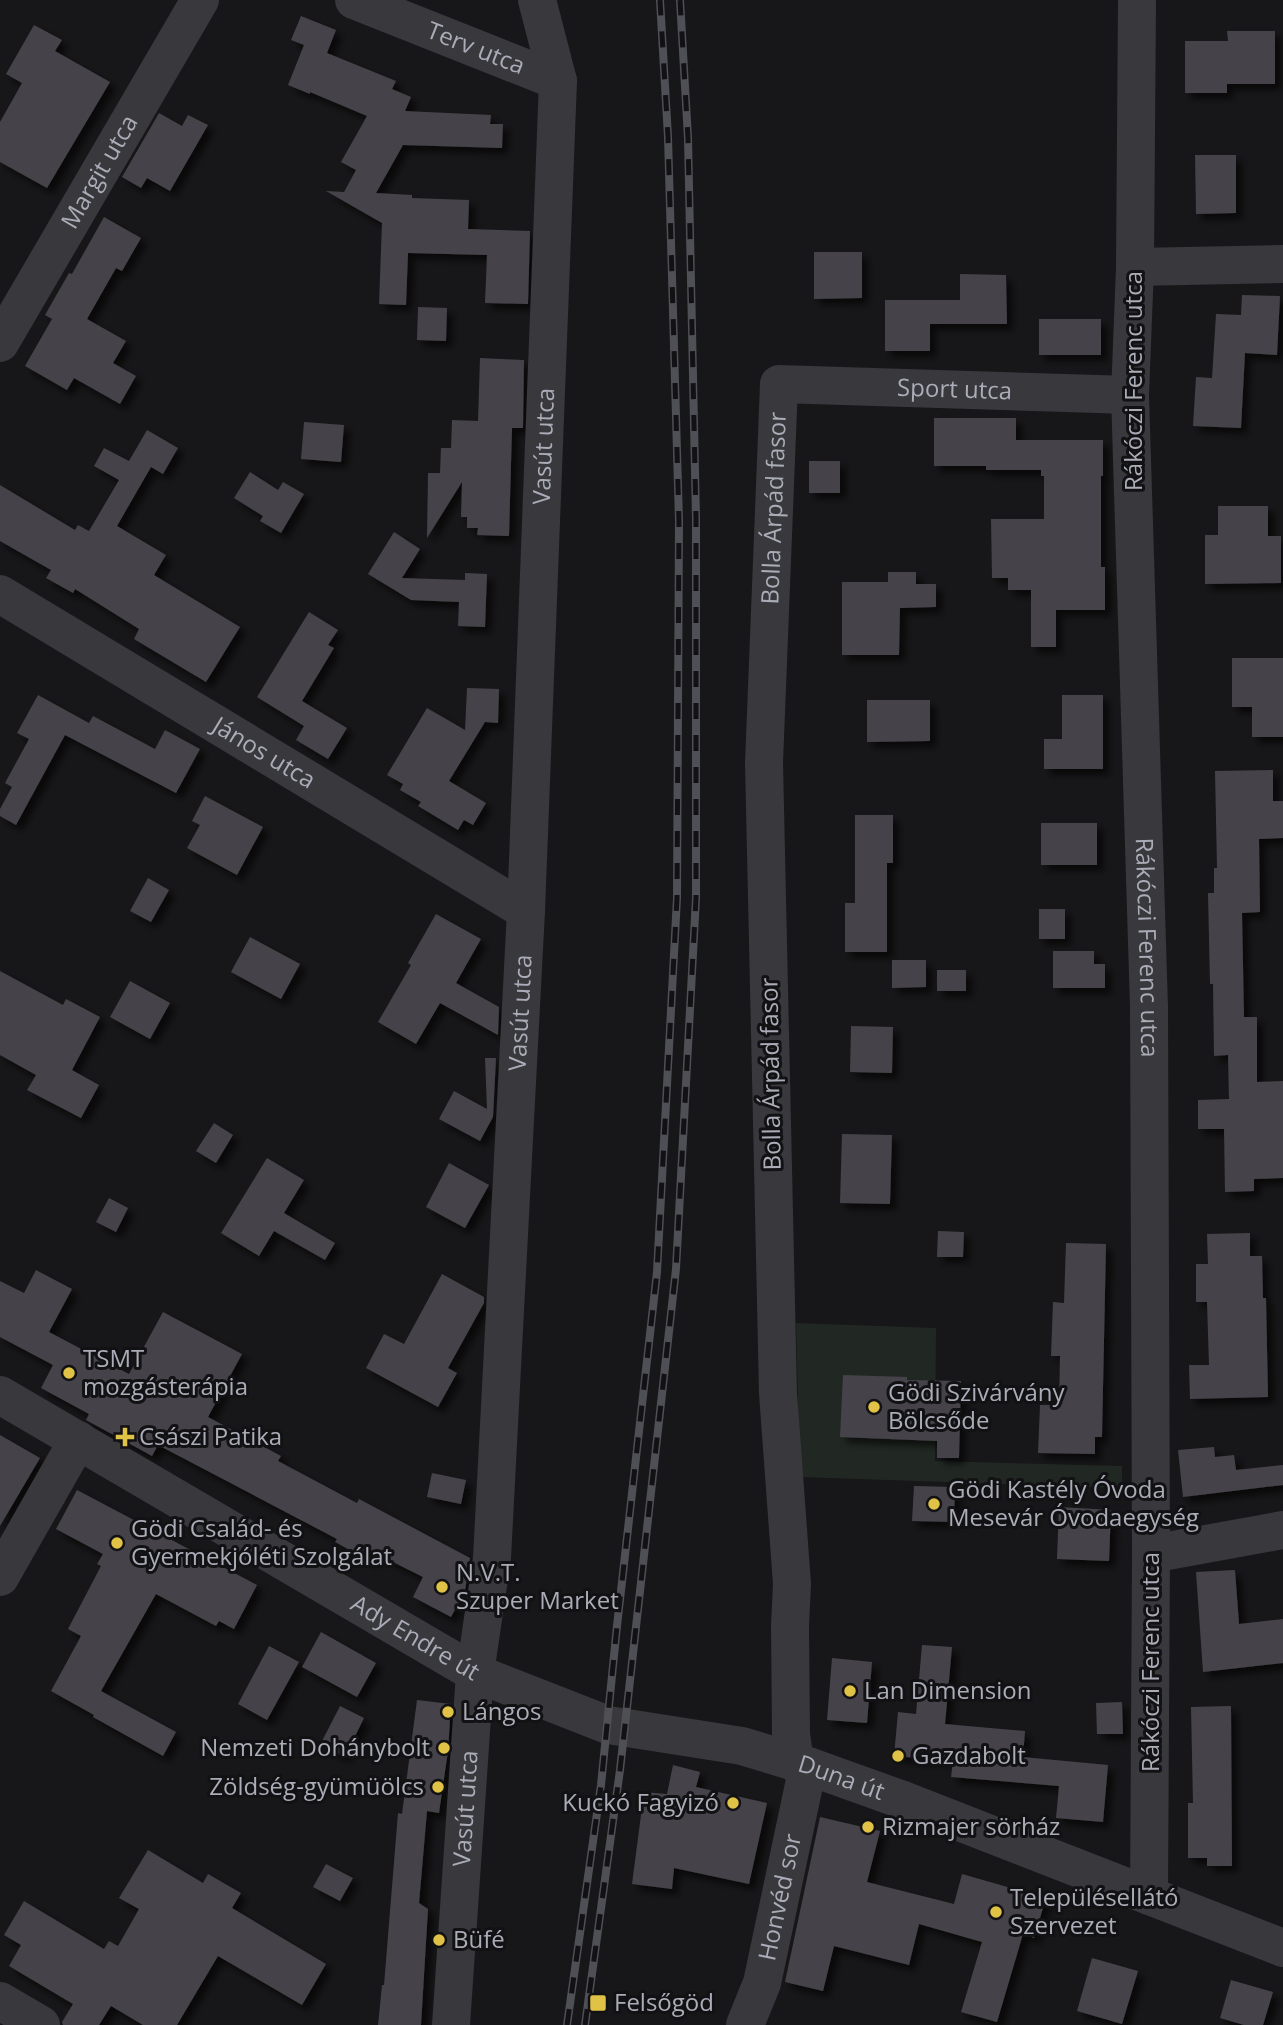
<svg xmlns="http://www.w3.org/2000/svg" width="1283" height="2025" font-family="'Open Sans',sans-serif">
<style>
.green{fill:#212823}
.building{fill:#444348;filter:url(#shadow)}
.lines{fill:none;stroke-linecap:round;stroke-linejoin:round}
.minor{stroke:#38383d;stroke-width:38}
.rail-casing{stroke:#4f5055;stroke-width:8}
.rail{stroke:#121113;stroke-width:5;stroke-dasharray:16;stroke-linecap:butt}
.poi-dot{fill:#e0c346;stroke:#121113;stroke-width:2.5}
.labels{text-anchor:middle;stroke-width:6;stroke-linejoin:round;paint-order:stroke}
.street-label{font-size:24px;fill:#aaacb7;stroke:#121113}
.poi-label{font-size:24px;fill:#aaacb7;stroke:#121113;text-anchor:start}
</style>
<defs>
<filter id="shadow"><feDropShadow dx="6" dy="6" stdDeviation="3.5" flood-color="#0009"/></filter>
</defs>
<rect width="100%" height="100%" fill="#171618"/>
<polygon class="green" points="796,1323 936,1328 935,1461 1122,1466 1122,1488 800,1477"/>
<g class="building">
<polygon points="301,16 336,30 327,53 396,81 392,89 411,97 405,111 491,115 490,124 503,124 502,148 403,145 376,193 412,195 412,198 469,200 468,229 530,231 528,304 485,303 487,255 408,253 406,305 379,304 382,223 326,191 344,192 356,170 341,162 367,116 310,92 310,94 288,85 304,45 291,40"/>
<polygon points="34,25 62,40 55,51 110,82 47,188 0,162 0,122 22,83 6,74"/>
<polygon points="1227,31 1275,31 1275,84 1227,84 1227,93 1185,93 1185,41 1228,41"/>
<polygon points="159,113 182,126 188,115 208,125 170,191 147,178 141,188 122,177"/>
<polygon points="1195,155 1236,155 1236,213 1196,214"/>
<polygon points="104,217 141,238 122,271 116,268 87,319 126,341 113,363 136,376 120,404 74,378 67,390 25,366 52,319 45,315 69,273 72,274"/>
<polygon points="814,252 862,252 862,298 814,299"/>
<polygon points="960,274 1006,275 1007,324 930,324 930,351 885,351 885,300 960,300"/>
<polygon points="1242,295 1280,296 1277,355 1245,353 1241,428 1193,426 1196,377 1212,378 1216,314 1241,315"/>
<polygon points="418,307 447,308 446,341 417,340"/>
<rect x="1039" y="319" width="62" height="36"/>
<polygon points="480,358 524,360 523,428 512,428 509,536 477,535 478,528 467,528 467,517 461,517 462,482 427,538 428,473 440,473 441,448 451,448 452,420 478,421"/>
<polygon points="934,418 1016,418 1016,440 1103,440 1103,476 1101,476 1101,567 1105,567 1105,610 1056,610 1056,647 1031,647 1031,590 1008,590 1008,578 992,578 991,519 1044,519 1044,476 1041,476 1041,470 986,470 986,466 934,466"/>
<polygon points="304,422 344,425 341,462 301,459"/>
<polygon points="147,430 178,448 163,474 151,467 117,526 166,555 154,575 240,627 206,682 134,639 139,629 75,589 73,593 46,578 51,570 0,541 0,485 75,530 78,525 89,531 119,480 94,466 104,448 129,461"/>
<rect x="809" y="461" width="31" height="32"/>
<polygon points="250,472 278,490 283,482 304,494 281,533 260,521 263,516 234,498"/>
<polygon points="1218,506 1268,506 1268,536 1281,536 1281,583 1205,584 1205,535 1218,535"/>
<polygon points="394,532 420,549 402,578 465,580 465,573 487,574 485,627 458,626 459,602 411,600 368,574"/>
<polygon points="888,572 916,572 916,584 936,584 936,607 900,608 899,655 842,655 842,582 888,582"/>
<polygon points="309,612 338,630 328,645 334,648 302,701 347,728 328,759 296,740 304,726 257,697"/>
<polygon points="1232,658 1283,658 1283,737 1252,737 1252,707 1232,707"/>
<polygon points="467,688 499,689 498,723 485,722 449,781 486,803 473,825 464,820 458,830 418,806 421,802 400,790 403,784 387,775 427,708 465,730"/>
<polygon points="38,695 89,723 93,716 155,749 165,730 200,749 176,793 65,735 16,825 0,816 0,809 12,787 5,783 29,739 17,733"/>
<polygon points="1062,695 1103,695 1103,769 1044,769 1044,739 1062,739"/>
<polygon points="867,700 930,700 930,741 867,742"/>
<polygon points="1273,770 1273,801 1283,801 1283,838 1259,839 1260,912 1242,913 1244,1017 1257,1017 1257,1082 1283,1081 1283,1178 1254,1179 1254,1191 1225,1192 1224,1129 1198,1129 1198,1100 1229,1099 1228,1055 1214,1056 1213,984 1210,984 1208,893 1214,893 1214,868 1217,868 1215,771"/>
<polygon points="205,796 263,827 237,875 187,848 200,825 192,821"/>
<polygon points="855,815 893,815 893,863 887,863 887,952 845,952 845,903 855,903"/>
<rect x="1041" y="823" width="56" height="42"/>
<polygon points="148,878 169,890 151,922 130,911"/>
<rect x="1039" y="909" width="26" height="30"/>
<polygon points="436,914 481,939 456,983 499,1007 498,1035 440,1003 416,1044 378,1022 411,965 408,963"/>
<polygon points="250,937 300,964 281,999 231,972"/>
<polygon points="1053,951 1094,951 1094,964 1105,964 1105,988 1053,988"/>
<polygon points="892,960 926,960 926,987 892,988"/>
<rect x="937" y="970" width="29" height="21"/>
<polygon points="0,971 63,1005 66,999 100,1017 72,1070 99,1085 81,1118 27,1090 36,1075 0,1055"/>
<polygon points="130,981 170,1003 150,1039 110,1017"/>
<polygon points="851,1026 893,1027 892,1073 850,1072"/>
<polygon points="485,1058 496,1058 493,1117 480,1141 439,1119 454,1091 487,1109"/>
<polygon points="214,1123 233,1135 216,1163 196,1151"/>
<polygon points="842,1134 892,1135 890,1204 840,1203"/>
<polygon points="267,1158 304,1180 284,1213 335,1243 325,1260 274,1231 259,1256 221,1233"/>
<polygon points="449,1163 489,1185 465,1228 426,1207"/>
<polygon points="109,1198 128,1208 116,1232 96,1222"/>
<polygon points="938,1231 964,1232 963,1257 937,1257"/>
<polygon points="1250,1233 1250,1256 1262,1256 1263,1298 1266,1298 1268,1397 1190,1399 1189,1365 1209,1365 1207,1302 1196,1302 1196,1264 1208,1264 1207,1234"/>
<polygon points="1066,1243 1106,1244 1102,1437 1095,1437 1095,1454 1038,1453 1040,1405 1059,1405 1060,1356 1051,1356 1053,1302 1064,1303"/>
<polygon points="36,1270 72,1289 49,1332 129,1374 163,1312 242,1354 208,1417 281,1456 278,1461 357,1503 359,1499 470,1558 465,1591 451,1617 413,1597 423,1577 377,1554 372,1562 335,1542 337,1539 158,1445 152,1456 86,1420 89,1414 41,1388 53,1365 0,1337 0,1281 24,1293"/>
<polygon points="442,1274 484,1297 484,1303 448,1368 457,1373 438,1407 366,1368 384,1334 404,1344"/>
<polygon points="843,1375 907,1377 907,1380 961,1381 959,1458 937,1458 937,1441 840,1437"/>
<polygon points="0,1435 40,1458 0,1526"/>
<polygon points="1214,1447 1215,1457 1234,1455 1236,1470 1283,1465 1283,1485 1183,1497 1178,1450"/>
<polygon points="432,1473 466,1480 461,1504 427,1497"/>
<polygon points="914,1486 955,1487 954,1522 912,1521"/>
<polygon points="77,1490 257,1585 234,1629 219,1621 216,1626 156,1594 101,1691 176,1732 163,1756 93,1717 94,1715 51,1691 81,1636 68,1629 101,1566 97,1564 103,1554 56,1529"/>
<polygon points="1059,1507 1111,1510 1109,1561 1057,1559"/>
<polygon points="1235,1570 1239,1624 1283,1619 1283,1663 1203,1672 1196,1572"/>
<polygon points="321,1632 376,1663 357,1697 302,1667"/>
<polygon points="922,1645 952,1647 945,1724 1025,1731 1023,1757 1108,1765 1103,1822 1056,1818 1059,1786 951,1777 953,1761 894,1756 898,1712 916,1714"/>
<polygon points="269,1646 299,1662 267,1720 238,1704"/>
<polygon points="832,1658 872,1662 867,1723 827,1720"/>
<polygon points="417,1700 451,1704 448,1751 439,1813 427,1811 419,1903 428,1909 421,2025 378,2025 382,1985 384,1985 398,1813 402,1814"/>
<polygon points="1122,1702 1123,1734 1097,1734 1096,1703"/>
<polygon points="340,1706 364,1718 345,1757 320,1745"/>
<polygon points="1231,1706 1232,1866 1207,1866 1207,1858 1188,1858 1188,1803 1193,1803 1191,1707"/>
<polygon points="673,1765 700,1772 696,1787 767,1803 749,1884 674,1868 672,1889 632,1884 644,1792 667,1794"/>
<polygon points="820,1817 880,1831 867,1882 954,1904 962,1874 1046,1898 1034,1938 1023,1934 997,2022 961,2012 982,1942 919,1924 909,1965 834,1946 823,1991 785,1982"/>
<polygon points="148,1850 203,1883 208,1874 241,1893 232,1908 326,1964 302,2005 218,1956 177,2025 143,2025 111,2006 99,2025 63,2025 62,2022 73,2004 9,1966 21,1945 4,1935 24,1901 104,1949 109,1941 118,1946 139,1909 119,1898"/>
<polygon points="326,1864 353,1878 340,1901 313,1887"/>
<polygon points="1092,1958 1138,1971 1122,2024 1077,2011"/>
<polygon points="1231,1980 1273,1992 1263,2025 1244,2025 1220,2018"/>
</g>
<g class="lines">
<g class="minor">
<path id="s1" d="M354 0 558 81"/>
<path id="s2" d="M1137 0 1135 267 1130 395 1149 1007 1151 1554 1149 1896"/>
<polyline points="1135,267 1283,264"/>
<path id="s3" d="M0 343 200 0"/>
<path id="s4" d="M0 594 526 911"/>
<path id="s5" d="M0 1395 475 1673 608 1725 742 1746 808 1766 903 1800 1283 1948"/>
<polyline points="1151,1554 1283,1530"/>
<polyline points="0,1577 78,1440"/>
<path id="s6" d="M795 1763 791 1734 790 1626 792 1584 778 1393 764 763 779 384 1130 395"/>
<polyline points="0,2001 41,2025"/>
<path id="s7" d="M451 2025 475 1673 492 1558 526 911 558 81 537 0"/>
<path id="s8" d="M745 2025 762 1983 808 1766"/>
</g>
<g class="rail-casing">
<g id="rail">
<polyline points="567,2025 601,1785 617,1626 657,1272 677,898 679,521 668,137 660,0"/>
<polyline points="585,2025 620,1770 676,1269 696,898 696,519 688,138 680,0"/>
</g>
</g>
<use href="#rail" class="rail"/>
</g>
<g class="poi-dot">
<circle cx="69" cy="1373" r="7"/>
<circle cx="874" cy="1407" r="7"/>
<path d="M121.5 1426.5h7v7h7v7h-7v7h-7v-7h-7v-7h7z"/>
<circle cx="934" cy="1504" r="7"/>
<circle cx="117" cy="1543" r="7"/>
<circle cx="442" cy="1587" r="7"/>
<circle cx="850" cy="1691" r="7"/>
<circle cx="448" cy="1712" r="7"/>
<circle cx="444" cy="1748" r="7"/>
<circle cx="898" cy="1756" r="7"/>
<circle cx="438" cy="1787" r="7"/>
<circle cx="733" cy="1803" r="7"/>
<circle cx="868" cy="1827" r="7"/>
<circle cx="996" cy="1912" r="7"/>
<circle cx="439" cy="1940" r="7"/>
<rect x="589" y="1994" width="18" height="18" rx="3.5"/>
</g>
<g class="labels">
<g class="street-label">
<text dy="8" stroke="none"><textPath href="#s1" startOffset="131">Terv utca</textPath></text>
<text dy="8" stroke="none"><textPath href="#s3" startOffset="198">Margit utca</textPath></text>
<text transform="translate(1134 381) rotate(-90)" y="8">Rákóczi Ferenc utca</text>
<text dy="8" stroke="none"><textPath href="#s6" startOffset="1556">Sport utca</textPath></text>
<text dy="8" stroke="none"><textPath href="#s7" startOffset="1582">Vasút utca</textPath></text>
<text dy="8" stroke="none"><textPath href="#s6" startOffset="1256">Bolla Árpád fasor</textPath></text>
<text dy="8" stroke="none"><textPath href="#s4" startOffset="308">János utca</textPath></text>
<text dy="8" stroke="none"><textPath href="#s2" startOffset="948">Rákóczi Ferenc utca</textPath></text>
<text dy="8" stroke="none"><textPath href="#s7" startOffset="1015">Vasút utca</textPath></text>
<text transform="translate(771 1074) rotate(-91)" y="8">Bolla Árpád fasor</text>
<text dy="8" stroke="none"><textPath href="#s5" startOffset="481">Ady Endre út</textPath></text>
<text transform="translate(1151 1662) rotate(-90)" y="8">Rákóczi Ferenc utca</text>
<text dy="8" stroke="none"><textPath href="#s5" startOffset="933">Duna út</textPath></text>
<text dy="8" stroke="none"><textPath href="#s7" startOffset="217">Vasút utca</textPath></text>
<text dy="8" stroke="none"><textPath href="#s8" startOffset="133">Honvéd sor</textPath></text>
</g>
<g class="poi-label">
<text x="83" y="1367">TSMT<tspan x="83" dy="28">mozgásterápia</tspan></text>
<text x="888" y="1401">Gödi Szivárvány<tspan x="888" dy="28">Bölcsőde</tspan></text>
<text x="139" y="1445">Császi Patika</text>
<text x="948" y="1498">Gödi Kastély Óvoda<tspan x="948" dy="28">Mesevár Óvodaegység</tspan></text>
<text x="131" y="1537">Gödi Család- és<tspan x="131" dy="28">Gyermekjóléti Szolgálat</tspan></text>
<text x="456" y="1581">N.V.T.<tspan x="456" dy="28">Szuper Market</tspan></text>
<text x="864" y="1699">Lan Dimension</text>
<text x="462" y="1720">Lángos</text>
<text x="430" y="1756" text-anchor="end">Nemzeti Dohánybolt</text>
<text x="912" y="1764">Gazdabolt</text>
<text x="424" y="1795" text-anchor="end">Zöldség-gyümüölcs</text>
<text x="719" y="1811" text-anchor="end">Kuckó Fagyizó</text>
<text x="882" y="1835">Rizmajer sörház</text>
<text x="1010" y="1906">Településellátó<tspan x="1010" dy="28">Szervezet</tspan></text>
<text x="453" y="1948">Büfé</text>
<text x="614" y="2011">Felsőgöd</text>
</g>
</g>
</svg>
